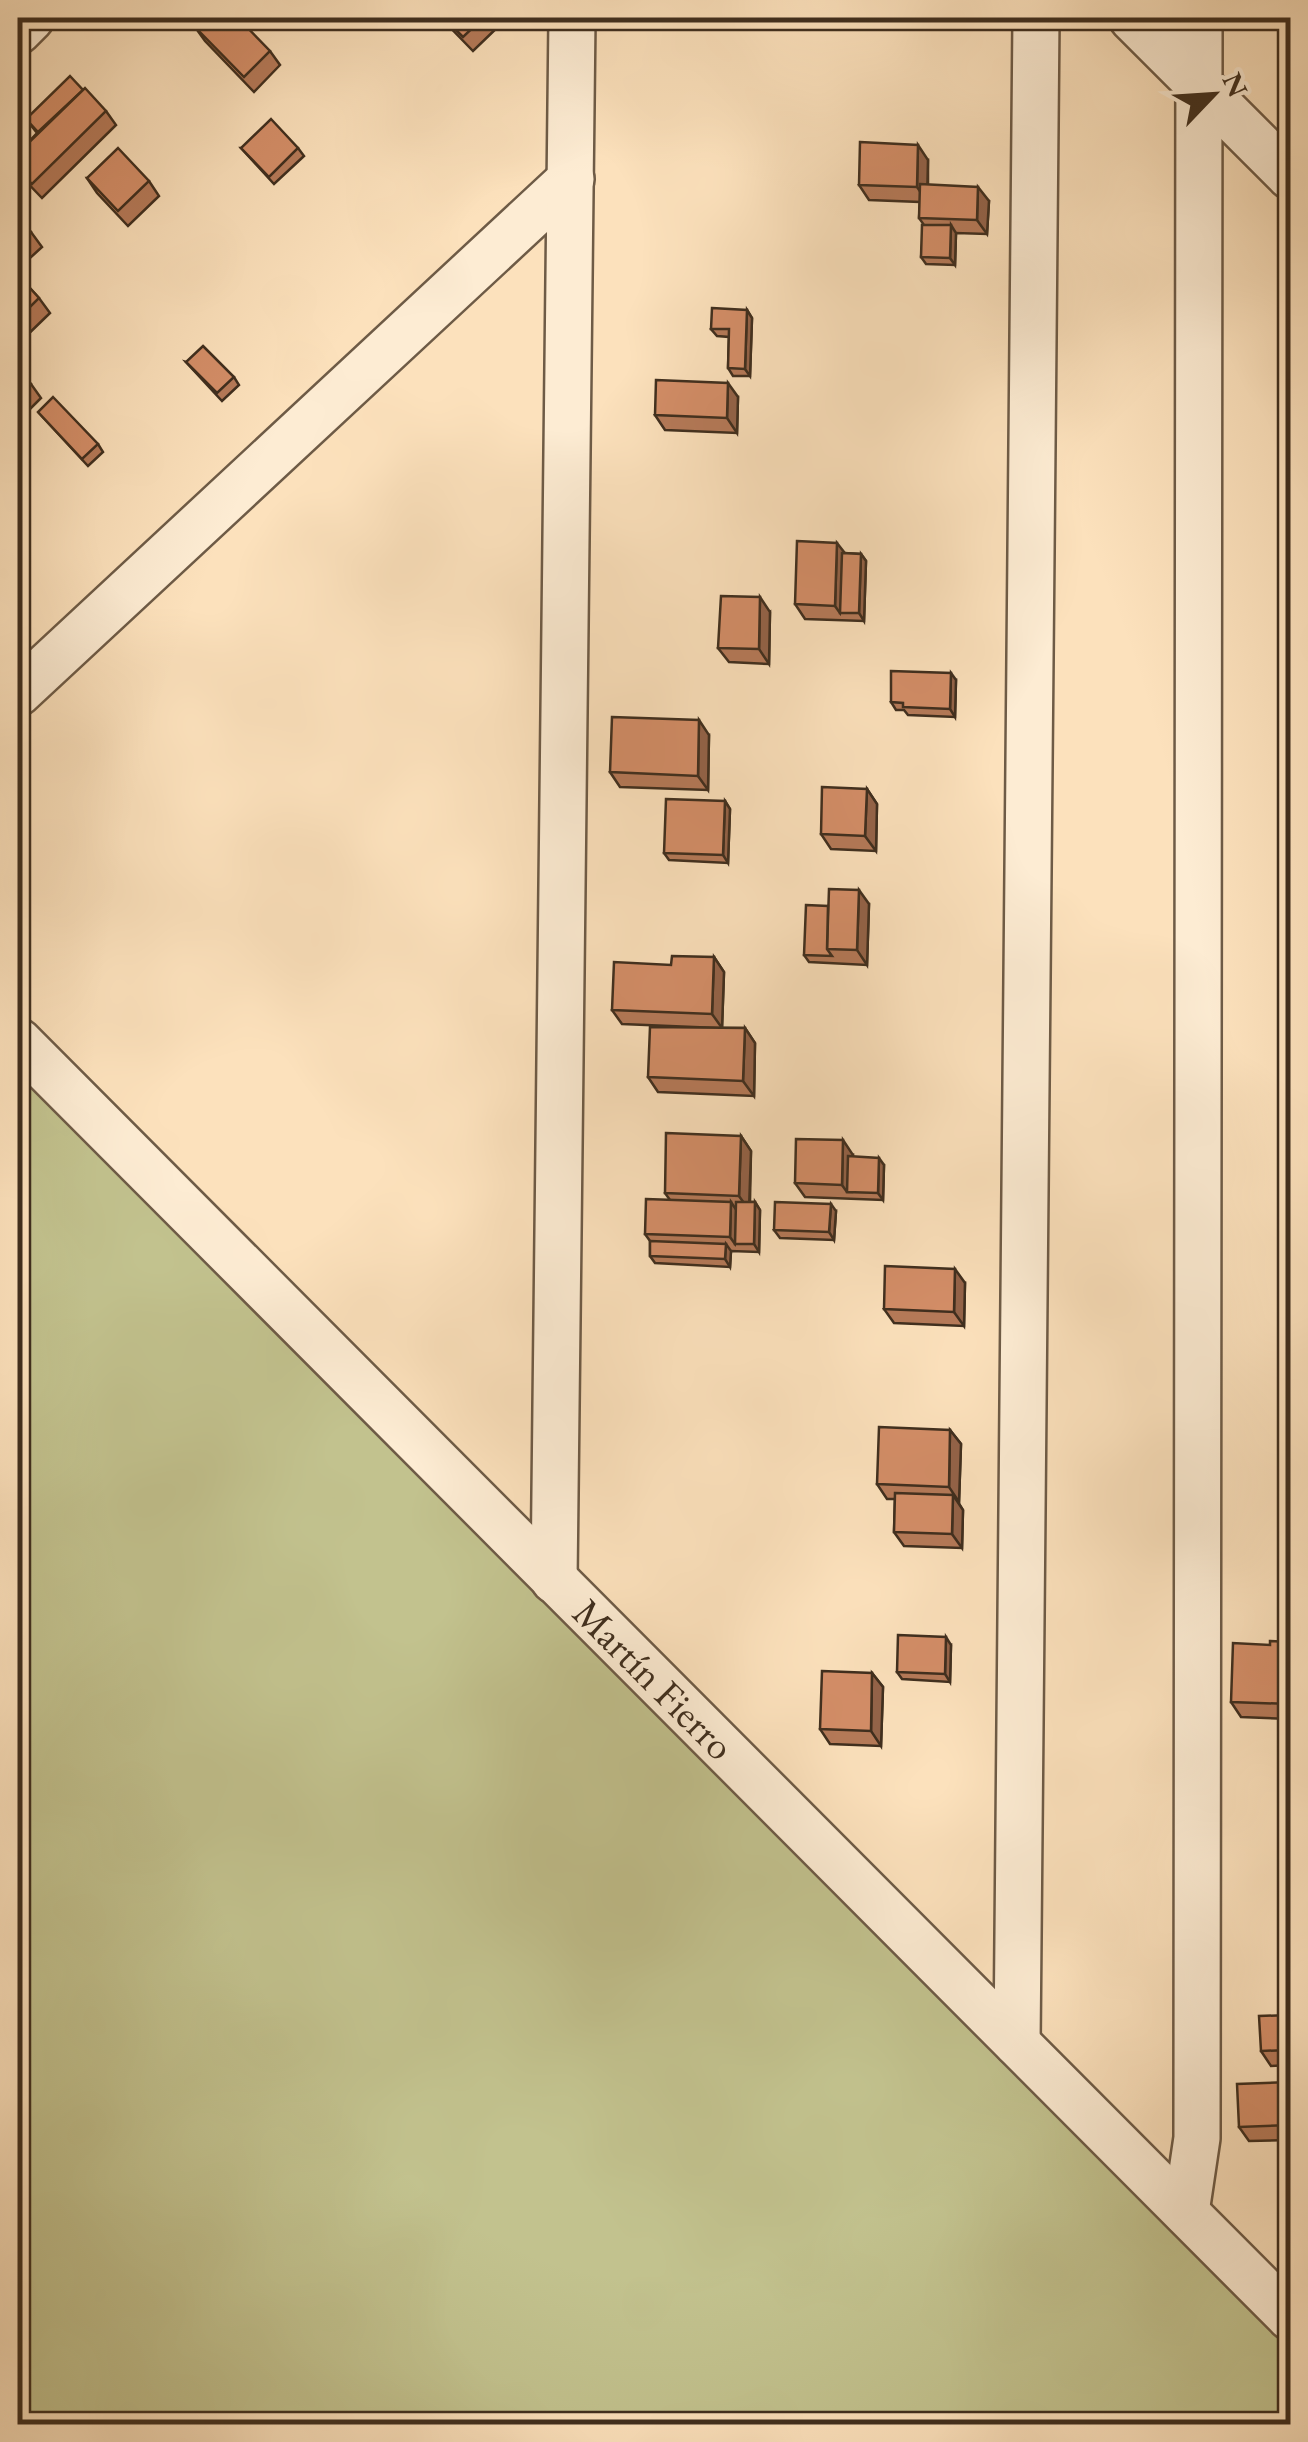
<svg xmlns="http://www.w3.org/2000/svg" width="1308" height="2442" font-family="'EB Garamond',serif">
<style>
.green{fill:#c2c28e;stroke:#807856;stroke-width:2.5}
.lines{fill:none;stroke-linecap:round;stroke-linejoin:round}
.minor-casing{stroke:#6e5b46;stroke-width:50}
.minor{stroke:#fdecd3;stroke-width:45}
.wall{fill:#b67a59;stroke:#3f2e1e;stroke-width:2.5}
.shaded-wall{fill:#946349;stroke:#3f2e1e;stroke-width:2.5}
.building{fill:#d48e68;stroke:#3f2e1e;stroke-width:2.5}
.labels{text-anchor:middle;stroke-width:9;stroke-linejoin:round;paint-order:stroke}
.street-label{font-size:40px;fill:#3f2e1e;stroke:#fdecd3}
</style>
<rect width="100%" height="100%" fill="#fce1bc"/>
<filter id="stains"><feTurbulence type="fractalNoise" baseFrequency=".002" numOctaves="4"/><feColorMatrix values="0 0 0 0 .2 0 0 0 0 .09 0 0 0 0 .02 0 0 0 .5 -.17"/></filter>
<radialGradient id="worn" r=".72"><stop offset=".6" stop-color="#630" stop-opacity="0"/><stop offset="1" stop-color="#630" stop-opacity=".3"/></radialGradient>
<polygon class="green" points="18,1050 1290,2320 1290,2424 18,2424"/>
<g class="lines">
<g class="minor-casing">
<g id="minor">
<polyline points="1132,18 1290,176"/>
<polyline points="18,31 31,18"/>
<polyline points="18,693 571,179"/>
<polyline points="18,1041 1290,2317"/>
<polyline points="554,1580 572,18"/>
<polyline points="1017,2043 1036,18"/>
<polyline points="1186,2212 1197,2138 1199,18"/>
</g>
</g>
<use href="#minor" class="minor"/>
</g>
<g class="wall">
<polygon points="441,18 500,18 503,22 473,51"/>
<polygon points="634,18 711,18 711,21"/>
<polygon points="195,27 270,51 280,65 254,92 205,41"/>
<polygon points="106,111 116,125 42,198 18,173 18,153 37,133 26,119"/>
<polygon points="241,148 298,148 304,156 274,184"/>
<polygon points="928,160 928,185 989,201 987,234 956,233 955,265 926,264 921,257 924,225 919,218 920,202 869,200 859,185"/>
<polygon points="87,178 149,181 159,196 128,226 97,193"/>
<polygon points="18,218 31,232 42,247 18,269"/>
<polygon points="18,275 39,298 50,313 18,344"/>
<polygon points="747,310 752,318 750,376 733,376 728,368 729,337 717,336 711,329"/>
<polygon points="186,362 234,377 239,385 222,401"/>
<polygon points="18,370 31,384 41,398 18,421"/>
<polygon points="738,397 737,433 665,430 655,415"/>
<polygon points="38,412 98,444 103,452 88,466"/>
<polygon points="844,553 861,554 866,561 864,621 805,619 795,604"/>
<polygon points="770,612 769,664 729,662 718,648"/>
<polygon points="956,680 955,717 908,715 904,710 896,710 891,702"/>
<polygon points="709,735 708,790 620,787 610,772"/>
<polygon points="867,789 877,804 876,851 831,849 821,834"/>
<polygon points="1290,800 1290,892 1280,878"/>
<polygon points="725,801 730,809 728,863 669,860 664,853"/>
<polygon points="869,904 867,965 809,962 804,955 828,906"/>
<polygon points="714,957 724,972 722,1028 745,1028 755,1043 754,1096 658,1092 648,1077 720,1028 622,1024 612,1010 671,965"/>
<polygon points="741,1136 751,1151 750,1202 755,1202 760,1210 759,1252 731,1251 730,1267 655,1263 650,1256 650,1241 645,1234 670,1200 665,1193"/>
<polygon points="853,1155 853,1157 884,1165 883,1200 805,1197 795,1183"/>
<polygon points="836,1211 834,1240 780,1238 774,1230"/>
<polygon points="965,1283 964,1326 894,1323 884,1309"/>
<polygon points="950,1430 961,1444 959,1502 958,1502 963,1510 962,1548 904,1546 894,1532 895,1499 887,1499 877,1484"/>
<polygon points="1290,1642 1290,1719 1241,1717 1231,1702 1270,1645"/>
<polygon points="951,1645 950,1682 902,1679 897,1672"/>
<polygon points="872,1673 883,1687 881,1746 830,1744 820,1729"/>
<polygon points="1290,2015 1290,2065 1271,2066 1261,2051"/>
<polygon points="1290,2082 1290,2140 1249,2141 1239,2127"/>
</g>
<g class="shaded-wall">
<polygon points="918,145 928,160 927,202 917,187"/>
<polygon points="978,187 989,201 987,234 977,220"/>
<polygon points="951,225 956,233 955,265 950,258"/>
<polygon points="747,310 752,318 750,376 745,369"/>
<polygon points="728,383 738,397 737,433 727,418"/>
<polygon points="837,543 848,557 840,613 835,606"/>
<polygon points="861,554 866,561 864,621 859,613"/>
<polygon points="760,597 770,612 769,664 759,649"/>
<polygon points="951,673 956,680 955,717 950,709"/>
<polygon points="699,720 709,735 708,790 698,776"/>
<polygon points="867,789 877,804 876,851 865,836"/>
<polygon points="725,801 730,809 728,863 723,855"/>
<polygon points="859,890 869,904 867,965 857,950"/>
<polygon points="714,957 724,972 722,1028 712,1014"/>
<polygon points="745,1028 755,1043 754,1096 743,1081"/>
<polygon points="741,1136 751,1151 749,1210 739,1196"/>
<polygon points="843,1140 853,1155 852,1192 847,1192 842,1185"/>
<polygon points="879,1158 884,1165 883,1200 878,1193"/>
<polygon points="731,1202 741,1217 735,1244 730,1237"/>
<polygon points="755,1202 760,1210 759,1252 754,1244"/>
<polygon points="831,1204 836,1211 834,1240 829,1232"/>
<polygon points="726,1244 731,1251 730,1267 725,1259"/>
<polygon points="955,1269 965,1283 964,1326 954,1312"/>
<polygon points="950,1430 961,1444 959,1502 949,1487"/>
<polygon points="953,1495 963,1510 962,1548 952,1534"/>
<polygon points="946,1637 951,1645 950,1682 945,1674"/>
<polygon points="872,1673 883,1687 881,1746 871,1731"/>
</g>
<g class="building">
<polygon points="204,18 238,18 270,51 244,77 195,27"/>
<polygon points="444,18 483,18 463,37"/>
<polygon points="70,76 83,90 38,132 26,119"/>
<polygon points="85,88 106,111 32,184 18,169 18,153"/>
<polygon points="271,119 298,148 269,177 241,148"/>
<polygon points="860,142 918,145 917,187 859,185"/>
<polygon points="118,148 149,181 118,211 87,178"/>
<polygon points="920,184 978,187 977,220 919,218"/>
<polygon points="18,218 31,232 18,245"/>
<polygon points="922,225 951,225 950,258 921,257"/>
<polygon points="18,275 39,298 18,319"/>
<polygon points="712,308 747,310 745,369 728,368 729,329 711,329"/>
<polygon points="203,346 234,377 217,393 186,362"/>
<polygon points="18,370 31,384 18,396"/>
<polygon points="656,380 728,383 727,418 655,415"/>
<polygon points="53,397 98,444 82,459 38,412"/>
<polygon points="797,541 837,543 835,606 795,604"/>
<polygon points="842,553 861,554 859,613 840,613"/>
<polygon points="721,596 760,597 759,649 718,648"/>
<polygon points="891,671 951,673 950,709 903,707 903,703 891,702"/>
<polygon points="612,717 699,720 698,776 610,772"/>
<polygon points="822,787 867,789 865,836 821,834"/>
<polygon points="666,799 725,801 723,855 664,853"/>
<polygon points="1283,800 1290,800 1290,878 1280,878"/>
<polygon points="829,889 859,890 857,950 827,949"/>
<polygon points="806,905 828,906 827,949 832,956 804,955"/>
<polygon points="672,956 714,957 712,1014 612,1010 614,962 671,965"/>
<polygon points="650,1027 745,1028 743,1081 648,1077"/>
<polygon points="666,1133 741,1136 739,1196 665,1193"/>
<polygon points="796,1139 843,1140 842,1185 795,1183"/>
<polygon points="848,1156 879,1158 878,1193 847,1192"/>
<polygon points="646,1199 731,1202 730,1237 645,1234"/>
<polygon points="736,1202 755,1202 754,1244 735,1244"/>
<polygon points="775,1202 831,1204 829,1232 774,1230"/>
<polygon points="650,1241 726,1244 725,1259 650,1256"/>
<polygon points="885,1266 955,1269 954,1312 884,1309"/>
<polygon points="879,1427 950,1430 949,1487 877,1484"/>
<polygon points="895,1493 953,1495 952,1534 894,1532"/>
<polygon points="898,1635 946,1637 945,1674 897,1672"/>
<polygon points="1270,1641 1290,1642 1290,1704 1231,1702 1233,1643 1270,1645"/>
<polygon points="822,1671 872,1673 871,1731 820,1729"/>
<polygon points="1290,2015 1290,2050 1261,2051 1259,2016"/>
<polygon points="1290,2082 1290,2125 1239,2127 1237,2084"/>
</g>
<g class="labels">
<g class="street-label">
<text transform="translate(654 1679) rotate(45)" y="14">Martín Fierro</text>
</g>
</g>
<rect width="1308" height="2442" fill="none" stroke="#fce1bc" stroke-width="60"/>
<rect x="20" y="20" width="1268" height="2402" fill="none" stroke="#3f2e1e" stroke-width="5"/>
<rect x="30" y="30" width="1248" height="2382" fill="none" stroke="#3f2e1e" stroke-width="2.5"/>
<g transform="translate(1213 95) rotate(65)" stroke="#fdecd3" stroke-width="8" paint-order="stroke">
<path d="M0-8L18 38L0 25L-18 38Z" fill="#3f2e1e"/>
<text y="-15" font-size="28" font-weight="bold" text-anchor="middle" fill="#3f2e1e">N</text>
</g>
<rect width="100%" height="100%" filter="url(#stains)"/>
<rect width="100%" height="100%" fill="url(#worn)"/>
</svg>
